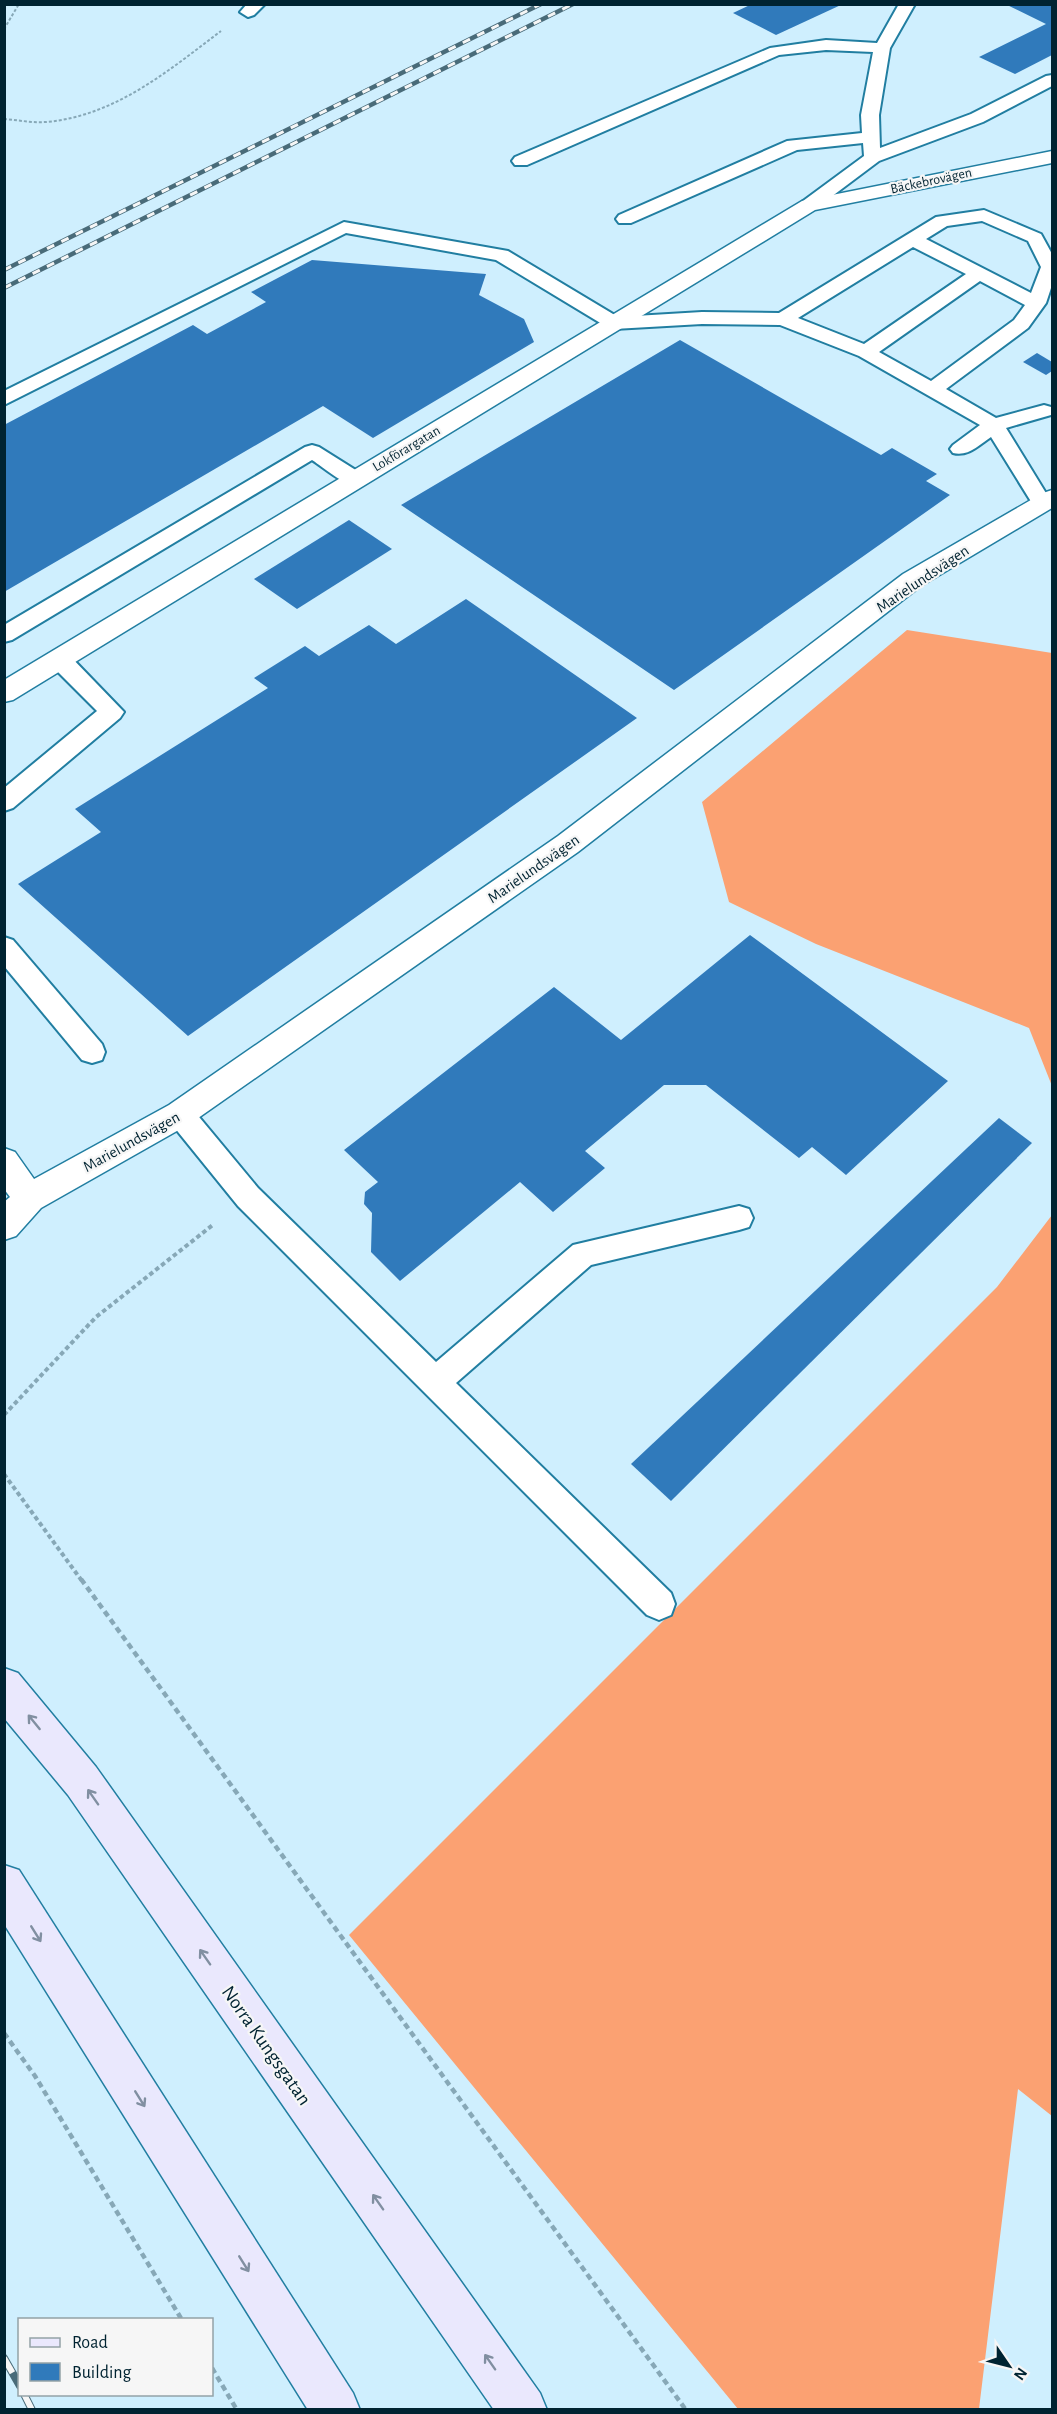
<svg xmlns="http://www.w3.org/2000/svg" width="1057" height="2414" font-family="'Alegreya Sans',sans-serif">
<style>
.forest{fill:#fba172}
.building{fill:#307abb}
.lines{fill:none;stroke-linecap:round;stroke-linejoin:round}
.service-casing{stroke:#217ea1;stroke-width:4}
.minor-casing{stroke:#217ea1;stroke-width:3}
.secondary-casing{stroke:#217ea1;stroke-width:3}
.path-far2{stroke:#87a8b7;stroke-width:2;stroke-dasharray:3 2;stroke-linecap:butt}
.path-far1{stroke:#87a8b7;stroke-width:4;stroke-dasharray:4.5 3;stroke-linecap:butt}
.path{stroke:#87a8b7;stroke-width:4.5;stroke-dasharray:6 4;stroke-linecap:butt}
.service{fill:#fff;fill-rule:evenodd}
.minor{fill:#fff;fill-rule:evenodd}
.secondary{fill:#eae8fd;fill-rule:evenodd}
.rail-far1-casing{stroke:#496b79;stroke-width:4.5}
.rail-casing{stroke:#496b79;stroke-width:8}
.rail-far1{stroke:#f6f6f6;stroke-width:3;stroke-dasharray:8;stroke-linecap:butt}
.rail{stroke:#f6f6f6;stroke-width:6;stroke-dasharray:17;stroke-linecap:butt}
.oneway{stroke:#818fa1}
.labels{text-anchor:middle;stroke-width:4.5;stroke-linejoin:round;paint-order:stroke}
.far-street-label{font-size:14px;fill:#002331;stroke:#f6f6f6}
.street-label{font-size:16px;fill:#002331;stroke:#f6f6f6}
.near-street-label{font-size:20px;fill:#002331;stroke:#f6f6f6}
</style>
<rect width="100%" height="100%" fill="#cfeffe"/>
<g class="forest">
<polygon points="907,630 1052,653 1052,1086 1029,1028 816,944 729,902 702,802"/>
<polygon points="1052,1215 1052,2116 1018,2089 979,2409 738,2409 349,1935 997,1287"/>
</g>
<g class="building">
<polygon points="752,4 843,4 776,35 733,13"/>
<polygon points="1005,4 1052,4 1052,55 1015,74 979,57 1046,24"/>
<polygon points="312,260 486,274 479,295 524,319 534,342 373,438 323,406 4,592 4,425 193,325 207,334 266,302 251,292"/>
<polygon points="680,340 881,455 892,448 937,474 926,481 950,495 674,690 401,505"/>
<polygon points="1037,353 1052,362 1052,371 1046,375 1023,362"/>
<polygon points="349,520 392,549 297,609 254,579"/>
<polygon points="466,599 637,718 188,1036 18,884 101,832 75,809 268,688 254,678 305,646 319,656 369,625 396,644"/>
<polygon points="750,935 948,1081 846,1175 812,1147 799,1158 706,1085 664,1085 585,1151 605,1168 553,1212 520,1182 400,1281 371,1252 372,1213 364,1204 365,1192 378,1182 344,1150 554,987 621,1040"/>
<polygon points="999,1118 1032,1143 671,1501 631,1464"/>
</g>
<g class="lines">
<g class="service-casing">
<g id="service">
<polygon points="247,4 265,4 254,15 248,17 240,12"/>
<polygon points="899,4 915,4 890,48 879,115 880,148 971,114 1046,76 1052,75 1052,86 983,122 879,161 815,209 803,209 800,205 803,201 864,156 863,143 797,150 631,223 619,223 616,219 619,215 787,141 862,133 861,115 873,52 826,50 779,55 527,165 515,165 512,161 515,157 770,48 826,40 877,43"/>
<path d="M984 210 1041 234 1052 254V285L1046 303 1028 328 946 389 996 418 1044 405 1051 407V415L1006 428 1052 503 1049 508 1042 510 1035 508 991 437C979 445 968 457 953 453L950 449 953 445 980 425 859 356 780 325 702 324 614 329 607 327 496 260 346 233 4 405V391L344 222 508 251 618 317 702 312 779 313 936 217ZM982 221 1028 241 1041 267 1031 293 926 239 947 226ZM913 247 966 274 864 344 798 318ZM980 281 1025 305 1014 320 931 381 879 352Z"/>
<path d="M312 445 319 447 362 474 365 479 362 484C345 488 326 469 312 460L12 640 4 642V625L305 447Z"/>
<polygon points="60,652 68,654 124,712 120,718 13,808 4,811 4,788 97,711 52,666 49,660 52,654"/>
<polygon points="4,937 13,940 102,1044 105,1052 102,1060 92,1063 82,1060 4,966"/>
<polygon points="180,1103 190,1106 258,1188 436,1362 573,1245 739,1206 749,1209 753,1218 749,1227 739,1230 591,1265 456,1383 671,1593 675,1604 671,1615 659,1620 647,1615 238,1206 170,1122 166,1114 170,1106"/>
</g>
</g>
<g class="minor-casing">
<g id="minor">
<polygon points="1052,151 1052,163 815,210 13,700 4,702 4,680 802,201"/>
<polygon points="1052,490 1052,508 921,586 578,852 191,1123 41,1208 16,1236 4,1240 4,1202 10,1197 4,1189 4,1148 15,1152 34,1179 169,1105 558,836 903,574 1043,493"/>
</g>
</g>
<g class="secondary-casing">
<g id="secondary">
<polygon points="4,1668 18,1673 96,1767 540,2393 547,2410 494,2410 68,1795 4,1718"/>
<polygon points="4,1865 19,1870 353,2393 360,2410 308,2410 4,1924"/>
</g>
</g>
<g class="path-far2">
<polyline points="4,29 19,4"/>
<path d="M4 119C18 120 32 123 46 122 115 116 168 71 221 31"/>
</g>
<g class="path-far1">
<polyline points="4,1415 96,1317 214,1224"/>
<polyline points="4,1474 82,1581"/>
</g>
<g class="path">
<polyline points="81,1579 686,2410"/>
<polyline points="4,2033 35,2076 182,2320"/>
<polyline points="212,2368 237,2410"/>
</g>
<use href="#service" class="service"/>
<use href="#minor" class="minor"/>
<use href="#secondary" class="secondary"/>
<g class="rail-far1-casing">
<g id="rail-far1">
<polyline points="4,270 541,4"/>
<polyline points="4,288 573,4"/>
</g>
</g>
<g class="rail-casing">
<g id="rail">
<polyline points="4,2358 20,2386"/>
<polyline points="24,2394 32,2410"/>
</g>
</g>
<use href="#rail-far1" class="rail-far1"/>
<use href="#rail" class="rail"/>
</g>
<defs><path id="oneway-shaft" d="M-6 0H5M1.5-3L5.5 0L1.5 3" fill="none" stroke-width="1.6" stroke-linecap="round" stroke-linejoin="round" transform="scale(1.5)"/></defs>
<g class="oneway">
<use href="#oneway-shaft" transform="translate(34 1722) rotate(-129)"/>
<use href="#oneway-shaft" transform="translate(93 1797) rotate(-125)"/>
<use href="#oneway-shaft" transform="translate(36 1934) rotate(58)"/>
<use href="#oneway-shaft" transform="translate(205 1957) rotate(-125)"/>
<use href="#oneway-shaft" transform="translate(140 2099) rotate(58)"/>
<use href="#oneway-shaft" transform="translate(378 2202) rotate(-125)"/>
<use href="#oneway-shaft" transform="translate(244 2264) rotate(58)"/>
<use href="#oneway-shaft" transform="translate(490 2362) rotate(-125)"/>
</g>
<g class="labels">
<g class="far-street-label">
<text transform="translate(931 180) rotate(-12)" y="5">Bäckebrovägen</text>
<text transform="translate(406 448) rotate(-31)" y="5">Lokförargatan</text>
</g>
<g class="street-label">
<text transform="translate(922 578) rotate(-34)" y="6">Marielundsvägen</text>
<text transform="translate(533 868) rotate(-35)" y="6">Marielundsvägen</text>
<text transform="translate(131 1141) rotate(-29)" y="6">Marielundsvägen</text>
</g>
<g class="near-street-label">
<text transform="translate(267 2045) rotate(55)" y="7">Norra Kungsgatan</text>
</g>
</g>
<rect width="1057" height="2414" fill="none" stroke="#002331" stroke-width="12"/>
<rect x="18" y="2318" width="195" height="78" fill="#f6f6f6" stroke="#94a2a7" stroke-width="1.5"/>
<rect x="30" y="2338" width="30" height="9" fill="#eae8fd" stroke="#94a2a7" stroke-width="1.5"/>
<text x="72" y="2348" font-size="18" fill="#002331">Road</text>
<rect x="30" y="2363" width="30" height="18" fill="#307abb" stroke="#94a2a7" stroke-width="1.5"/>
<text x="72" y="2378" font-size="18" fill="#002331">Building</text>
<g transform="translate(1009 2366) rotate(125)" stroke="#f6f6f6" stroke-width="4.5" paint-order="stroke">
<path d="M0-4.5L10 22L0 15L-10 22Z" fill="#002331"/>
<text y="-9" font-size="16" font-weight="bold" text-anchor="middle" fill="#002331">N</text>
</g>
</svg>
